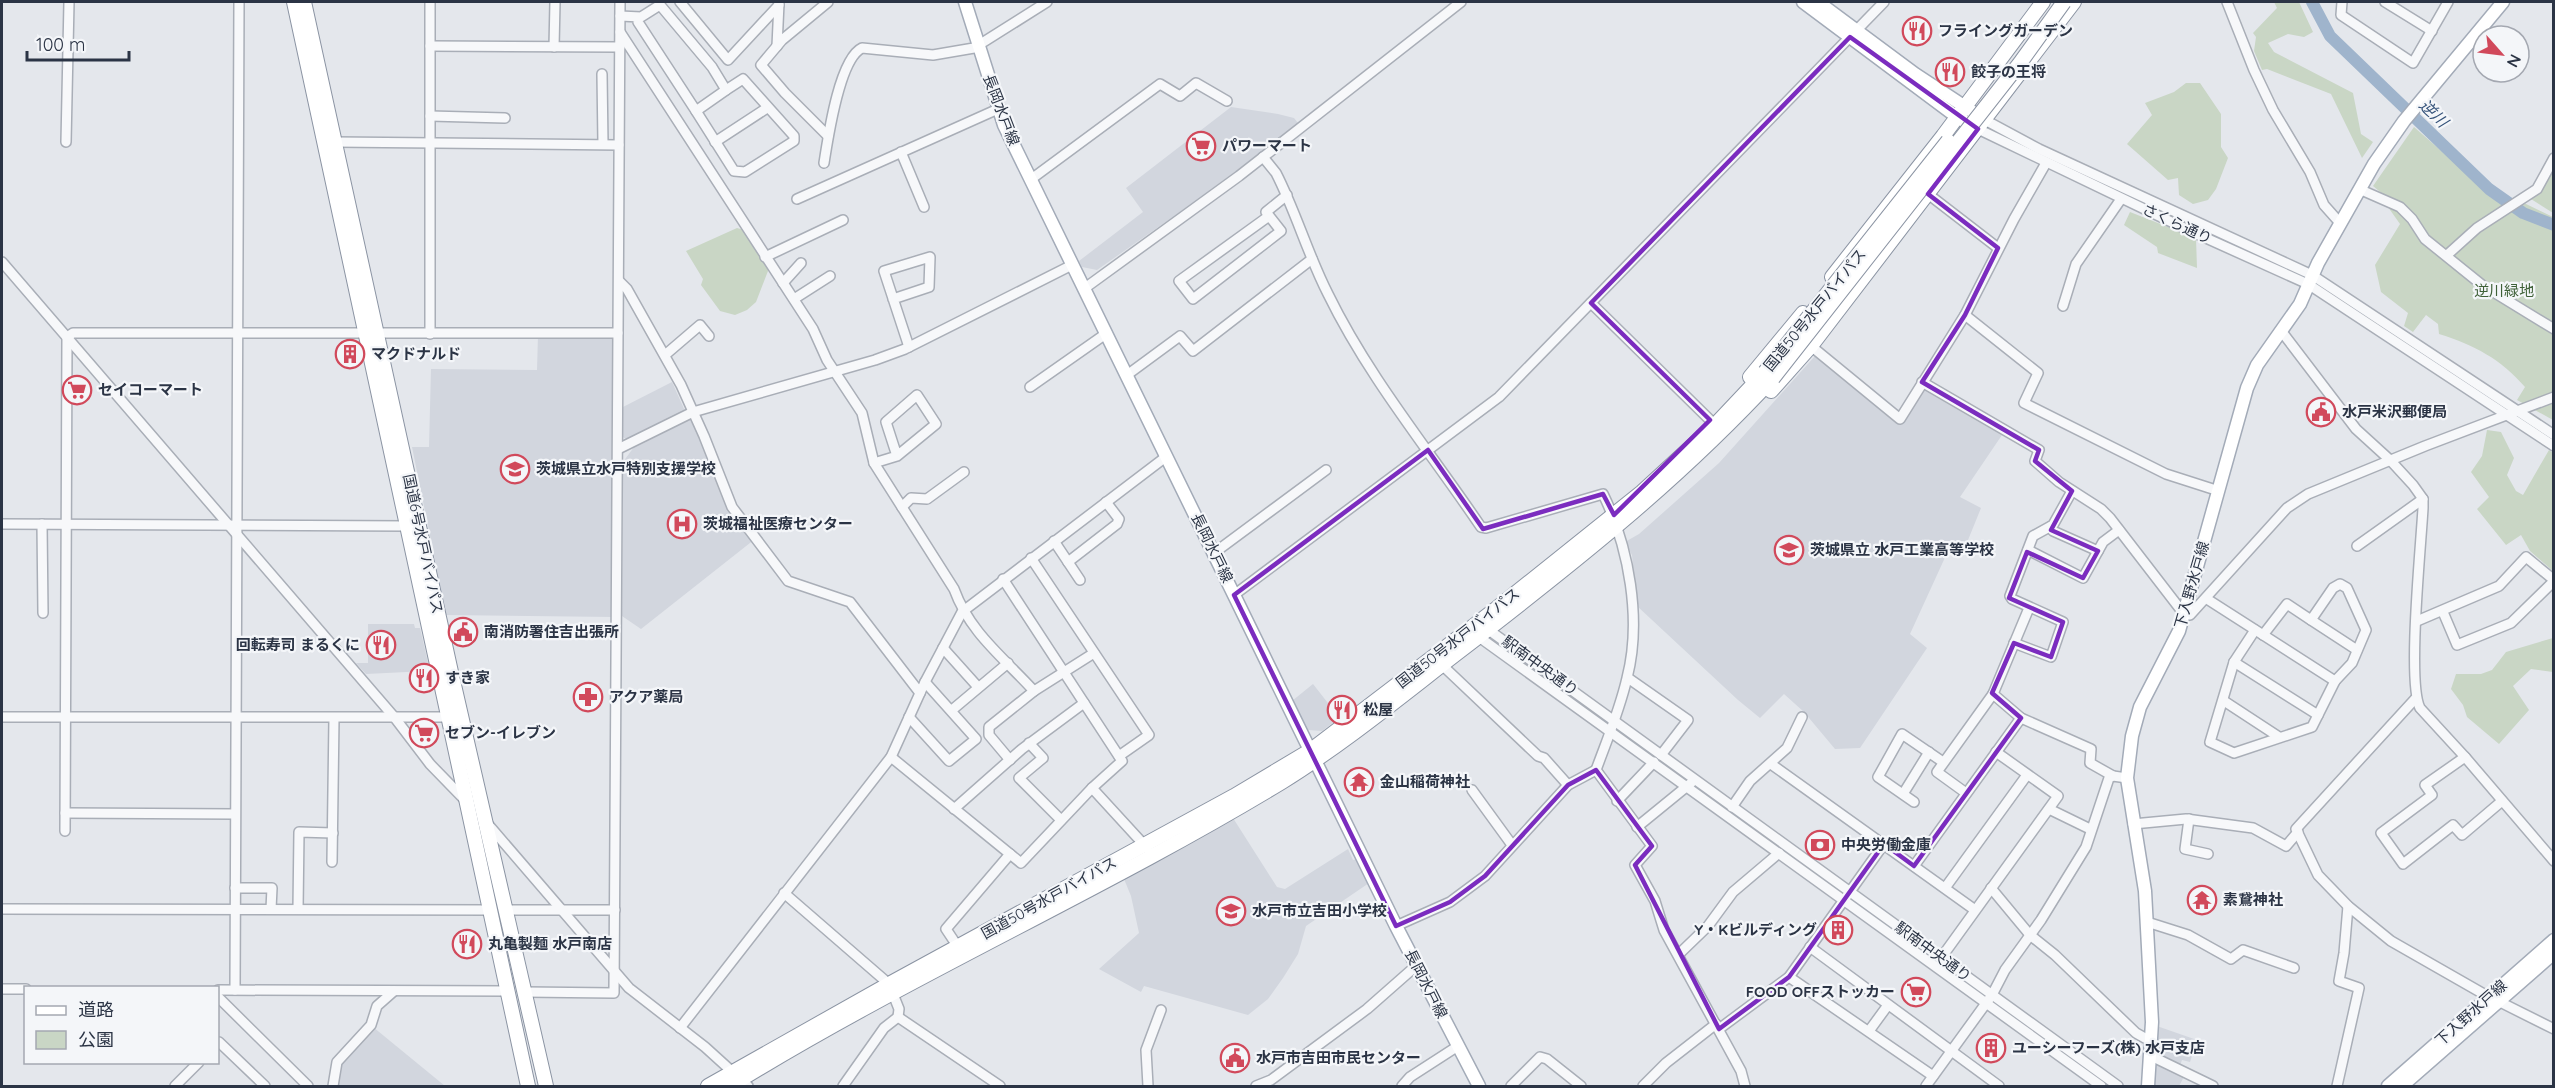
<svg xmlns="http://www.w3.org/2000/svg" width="2555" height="1088" font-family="Quicksand,'Noto Sans JP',sans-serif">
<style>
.built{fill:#d2d6de}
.green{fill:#c9d6c5}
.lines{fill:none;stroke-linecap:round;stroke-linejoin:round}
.river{stroke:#9fb4cc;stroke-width:12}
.minor-casing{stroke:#a9aeb7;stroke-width:12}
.major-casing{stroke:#a3abb8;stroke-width:15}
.highway-casing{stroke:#8b94a3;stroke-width:16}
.minor{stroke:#f7f8fa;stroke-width:9}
.major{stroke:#fff;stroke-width:12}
.highway{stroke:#fff;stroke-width:14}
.highway-bridge-casing{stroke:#8b94a3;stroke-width:16;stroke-linecap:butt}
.highway-bridge{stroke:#fff;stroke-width:14}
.marked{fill:none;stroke:#7b2cbf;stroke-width:4.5;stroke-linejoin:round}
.labels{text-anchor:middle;stroke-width:4.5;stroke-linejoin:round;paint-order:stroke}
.poi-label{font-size:15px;font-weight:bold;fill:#2b3445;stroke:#f4f6f9;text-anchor:start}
.street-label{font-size:15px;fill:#2b3445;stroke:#f4f6f9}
.park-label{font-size:15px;fill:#3f6138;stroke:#f4f6f9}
.water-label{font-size:16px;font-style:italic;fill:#34527a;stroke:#f4f6f9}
</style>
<rect width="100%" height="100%" fill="#e4e7ec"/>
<g class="built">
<polygon points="1231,107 1278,114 1294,118 1298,123 1244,167 1097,270 1082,267 1079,261 1143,212 1126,188"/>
<polygon points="538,335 611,336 615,339 613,617 446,615 412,447 429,447 431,369 537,370"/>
<polygon points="1815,356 1900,425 1923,389 1927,388 2002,435 1960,497 1981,508 1966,545 1953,540 1910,634 1927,648 1860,748 1835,749 1804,712 1784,694 1760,718 1738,700 1637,606 1632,555 1625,542 1639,534 1719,463"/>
<polygon points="672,382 685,411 629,440 620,436 621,408"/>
<polygon points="693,418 730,510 755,539 641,629 622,616 623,462 634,447"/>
<polygon points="368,624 414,624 415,628 420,628 429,667 427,671 366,674 356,663 368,663"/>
<polygon points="1313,684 1331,707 1343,696 1352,708 1322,731 1308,730 1292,701"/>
<polygon points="1233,818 1277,887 1285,889 1348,849 1353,860 1357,859 1369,883 1306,926 1298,954 1283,978 1268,999 1248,1015 1144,986 1141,992 1099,969 1139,933 1131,896 1124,879"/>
<polygon points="2154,1025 2197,1040 2190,1062 2182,1060 2179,1068 2152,1055"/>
<polygon points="373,1027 445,1086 335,1086 338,1067"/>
<polygon points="2152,1059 2185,1075 2179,1086 2149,1086"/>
</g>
<g class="green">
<polygon points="2274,2 2299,2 2313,32 2304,37 2288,34 2268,43 2274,52 2353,93 2361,134 2373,142 2362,158 2331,94 2267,69 2262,70 2254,51 2256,37 2253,33 2277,8"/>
<polygon points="2186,83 2200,83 2221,114 2221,147 2228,158 2216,189 2208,200 2193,204 2179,195 2178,178 2168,180 2127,144 2152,115 2145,103 2174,92"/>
<path d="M2414 127 2511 212 2524 203 2553 217V420L2517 400 2525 387C2501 359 2474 345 2439 334L2438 324 2426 315 2413 332 2404 326 2408 313 2381 292 2375 265 2400 224 2388 207 2391 201 2373 186Z"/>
<polygon points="2553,164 2553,213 2531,199 2539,191"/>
<polygon points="2130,212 2196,238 2197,268 2158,253 2157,247 2124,225"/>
<polygon points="737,228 744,230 767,263 768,271 756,302 747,310 735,315 720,311 701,285 703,279 686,251"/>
<polygon points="2487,430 2501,432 2514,458 2507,475 2516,491 2523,495 2549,450 2553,453 2553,571 2530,551 2521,535 2506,545 2477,509 2489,497 2471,472 2482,456"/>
<polygon points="2553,638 2553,672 2531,669 2513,686 2529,710 2499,744 2467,717 2463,705 2451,689 2456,674 2481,674 2492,670 2506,652"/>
</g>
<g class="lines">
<polyline class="river" points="2312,2 2330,36 2489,189 2523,213 2554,225"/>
<g class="minor-casing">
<g id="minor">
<polyline points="430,2 430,334"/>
<polyline points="680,2 728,60 779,5"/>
<polyline points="828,2 782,40 761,65 785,93 828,136"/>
<polyline points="2227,2 2254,70 2273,110 2310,172 2324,205 2340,223"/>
<polyline points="2342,2 2341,15 2413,63 2448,2"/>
<polyline points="2385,2 2432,31"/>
<polyline points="620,16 641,17 660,5 712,67 726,90 696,111 638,22 638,17"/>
<path d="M620 32 813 329 827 360 862 413 874 463 954 589C970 633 1003 657 1034 691"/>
<polyline points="430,46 620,47"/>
<polyline points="777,46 779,3"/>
<polyline points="554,47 555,2"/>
<polyline points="602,74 603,144"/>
<polyline points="696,111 734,171 745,172 794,141 794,136 743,79 726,90"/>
<polyline points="430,116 505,118"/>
<polyline points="1985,120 2039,149 2312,275 2554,435"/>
<polyline points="1978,129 2186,229 2308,284 2554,446"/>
<polyline points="66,142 69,2"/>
<polyline points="335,142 619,145"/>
<polyline points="715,142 767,108"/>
<polyline points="901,152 924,207"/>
<path d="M1263 157 1276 173C1296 212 1308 255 1328 294 1369 378 1429 450 1481 527L1486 528 1603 494C1629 547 1642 620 1627 678 1620 709 1607 740 1596 770L1652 846 1635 865 1655 901 1664 930 1741 1071 1745 1086"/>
<path d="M824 163C828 138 839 59 862 48L933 55 974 48 1047 2"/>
<polyline points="1030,180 1160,84 1180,96 1196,83 1227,101"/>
<polyline points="2359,189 2400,207 2412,219 2425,239 2482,285 2554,329"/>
<polyline points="1928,194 1998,248"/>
<polyline points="797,199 998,109"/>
<polyline points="1269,216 1179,281 1193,299 1281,231 1266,212 1287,195"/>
<polyline points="2447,255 2477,228 2537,189 2554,158"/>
<polyline points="765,257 843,220"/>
<polyline points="2,262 395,718 430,764 466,801"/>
<polyline points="619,281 627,289 681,385 704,436 732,507 788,581 850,602 920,693"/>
<polyline points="783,283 801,263"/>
<polyline points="1085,288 1239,176 1461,2"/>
<polyline points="794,299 830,276"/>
<polyline points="893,299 929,287 930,257 884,271 909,347"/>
<polyline points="1591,303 1710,420"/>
<polyline points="2063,306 2076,264 2121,199"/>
<polyline points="1965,315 2038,373 2024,403 2166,474 2219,491"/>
<path d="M2282 332 2356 429 2390 460 2413 485 2423 499V508C2421 546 2407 682 2420 708L2465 757 2554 861"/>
<polyline points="1811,346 1900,419 1965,315 2014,219 2046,163"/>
<polyline points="665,355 700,325 709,336"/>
<polyline points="1127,375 1180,336 1193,351 1312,259"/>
<polyline points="1922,382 2039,450 2035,461 2059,482 2101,509 2110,518 2184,614 2190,615 2287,508 2308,494 2425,446 2554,397"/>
<polyline points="1030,387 1107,333"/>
<polyline points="618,449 693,412 875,360 905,349 1072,265"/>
<polyline points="874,463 897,456 936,424 917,395 886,422 897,456"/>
<polyline points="902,507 911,498 927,499 964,472"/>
<polyline points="2,524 408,526"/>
<polyline points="42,524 43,613"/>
<polyline points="2050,527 2053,531 2098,551"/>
<polyline points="1054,541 1080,580"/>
<polyline points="2357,546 2423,499"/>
<polyline points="2028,550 2083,578 2103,542 2119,530"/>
<polyline points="1214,553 1326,470"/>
<polyline points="1031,558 1149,735 1119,756"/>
<polyline points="1068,562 1117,524 1119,519 1106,502"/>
<polyline points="1234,595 1499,397 1884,2"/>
<polyline points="2207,599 2335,681"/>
<polyline points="2443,612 2457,645 2511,623 2554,581"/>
<polyline points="2311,620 2357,650"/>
<polyline points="2417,621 2499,586 2526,557 2554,580"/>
<polyline points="1486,628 2118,1086"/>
<polyline points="2255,630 2234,662 2210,742 2234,753 2312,727 2335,681 2352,663 2366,630 2347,588 2340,584 2333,588 2311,620 2287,604 2263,635"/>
<polyline points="1477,632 1479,637 2101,1086"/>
<polyline points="2014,643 2051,657 2063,622 2012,599 2010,596 2033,536 2053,525 2072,491"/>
<polyline points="943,648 978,687"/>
<polyline points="2234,662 2318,715"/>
<polyline points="1442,665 1538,756 1544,758 1568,785"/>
<polyline points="1628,678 1688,720 1661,755"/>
<polyline points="1993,694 2029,608"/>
<polyline points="2415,699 2296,829 2318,875 2348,906 2391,941 2489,997"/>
<polyline points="2224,701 2279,737"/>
<polyline points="952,710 1008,663"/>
<polyline points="2,717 449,717"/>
<polyline points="909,717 949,761 976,739 925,682"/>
<polyline points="1029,743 1043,758 1019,778 1061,820"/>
<polyline points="891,757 1021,863 1092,788 1122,761 1003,579"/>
<polyline points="2465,757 2425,785 2432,795 2381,833 2403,864 2453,825 2462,835 2502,801"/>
<polyline points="1010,760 989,735 989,727 1034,691 1094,653"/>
<polyline points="1771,764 1975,910"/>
<polyline points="1092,788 1147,848"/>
<polyline points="1472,790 1512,845"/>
<polyline points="1966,793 1937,772 1993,694 2021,718 2091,749 2090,763 2113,776"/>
<polyline points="1903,794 1929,752"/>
<polyline points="1617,801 1654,762"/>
<polyline points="1914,802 1878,777 1902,734 1943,762"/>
<polyline points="1732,807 1750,781 1787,748 1802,717"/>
<polyline points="954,809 1022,749 1084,703"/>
<polyline points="2049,809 2090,829"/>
<polyline points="65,813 234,814"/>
<polyline points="2189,819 2185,849 2208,854"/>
<polyline points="486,822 629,988 705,1047 748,1086"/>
<polyline points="2133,824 2186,819 2253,828 2286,846 2298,832"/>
<polyline points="1637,827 1691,783"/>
<polyline points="65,831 67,337 73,333 618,333"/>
<polyline points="332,862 334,718"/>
<polyline points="1914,866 2021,718"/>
<polyline points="235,888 272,888 271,909"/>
<polyline points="1945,888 2027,775"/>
<polyline points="1991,888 2030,935 2055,955 2136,1033 2152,1042"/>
<polyline points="784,893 889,984 899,1009 898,1017"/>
<polyline points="2,909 490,910"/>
<polyline points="298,909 299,832 333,833"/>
<polyline points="507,910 615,910"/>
<polyline points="2147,922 2188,935 2231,959 2243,950 2294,968"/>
<polyline points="1396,926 1450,902 1485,876 1568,785 1596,770"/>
<polyline points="958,947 946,929 1010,854"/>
<polyline points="1810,947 1999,1086"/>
<polyline points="1679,954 1708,926 1733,892 1779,853"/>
<polyline points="1941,958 2058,796 1996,752"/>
<polyline points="1789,977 1933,1076"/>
<polyline points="2,989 26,989"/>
<polyline points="218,990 508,991"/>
<polyline points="235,990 239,2"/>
<polyline points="525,992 614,993 620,2"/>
<polyline points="218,997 308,1086"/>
<polyline points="2498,1001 2554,1029"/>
<polyline points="680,1028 891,757 925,682 962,612 1167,456"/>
<polyline points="1719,1029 1789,977 1884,844"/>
<polyline points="1869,1031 1888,1005"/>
<polyline points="219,1042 265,1086"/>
<polyline points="2151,1056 2213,1086"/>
<polyline points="175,1086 199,1062"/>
<polyline points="333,1086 337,1062 371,1025 377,1006 394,991"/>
<polyline points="843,1086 884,1028 898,1017 1000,1086"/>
<polyline points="1148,1086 1146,1050 1161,1010"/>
<polyline points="1256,1086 1271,1080 1367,1009 1417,965"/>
<polyline points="1402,1086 1410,1077 1458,1046"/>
<polyline points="1511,1086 1540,1057 1547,1059 1581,1086"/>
<polyline points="1643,1086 1666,1063 1716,1024"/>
<polyline points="1926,1086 1992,995 2005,970 2041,920 2086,847 2109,778 2113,776 2127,778"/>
<polyline points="2337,1086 2359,988 2339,981 2344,953 2348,906"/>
</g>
</g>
<g class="major-casing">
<g id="major">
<polyline points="965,2 1004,125 1396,926 1479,1086"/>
<polyline points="1803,2 1957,117 1978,129"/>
<polyline points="1818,2 1915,74 1985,120"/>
<polyline points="2148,1086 2152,1022 2145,891 2127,778 2132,736 2140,707 2179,631 2247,388 2257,365 2300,304 2318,263 2374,164 2404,121 2503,2"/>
<polyline points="2388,1086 2554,940"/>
<polyline points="2402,1086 2554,953"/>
</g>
</g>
<g class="highway-casing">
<g id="highway">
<polyline points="294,2 528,1086"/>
<polyline points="304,2 451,672 546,1086"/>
<polyline points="1832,277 1943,136 2043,2"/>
<polyline points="1750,377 1803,313"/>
<polyline points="1771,391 1811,346 2074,2"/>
<polyline points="708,1086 889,984 1234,796 1311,750 1497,608 1642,492 1715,425 1765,372"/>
<path d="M730 1086C908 976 1102 891 1282 782 1343 744 1399 698 1456 654 1569 567 1676 483 1773 378"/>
</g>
</g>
<use href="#minor" class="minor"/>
<use href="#major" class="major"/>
<use href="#highway" class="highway"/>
<g class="highway-bridge-casing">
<g id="highway-bridge">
<polyline points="1765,372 1948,141"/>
<polyline points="1773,378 2020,63 2064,2"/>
</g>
</g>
<use href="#highway-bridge" class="highway-bridge"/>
</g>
<path class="marked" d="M1850 37 1978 129 1928 194 1998 248 1965 315 1922 382 2039 450 2035 461 2072 491 2051 530 2098 551 2083 578 2027 552 2009 598 2063 622 2051 657 2014 643 1992 693 2021 718 1914 866 1884 844 1789 977 1719 1029 1635 865 1652 846 1596 770 1568 785 1485 876 1450 902 1396 926 1234 595 1428 450 1483 529 1603 494 1614 515 1710 420 1591 303Z"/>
<defs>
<g id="restaurant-ring" transform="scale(1.5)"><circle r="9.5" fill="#f4f6f9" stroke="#d1495b" stroke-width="1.5"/><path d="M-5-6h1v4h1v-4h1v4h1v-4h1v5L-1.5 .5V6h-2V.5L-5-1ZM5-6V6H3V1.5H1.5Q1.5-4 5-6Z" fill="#d1495b"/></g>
<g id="supermarket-ring" transform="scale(1.5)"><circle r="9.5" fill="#f4f6f9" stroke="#d1495b" stroke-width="1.5"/><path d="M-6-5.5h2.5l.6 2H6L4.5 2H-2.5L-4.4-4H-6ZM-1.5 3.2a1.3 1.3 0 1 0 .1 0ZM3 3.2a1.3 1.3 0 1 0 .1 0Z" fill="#d1495b"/></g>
<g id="building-ring" transform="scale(1.5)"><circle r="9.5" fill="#f4f6f9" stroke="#d1495b" stroke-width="1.5"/><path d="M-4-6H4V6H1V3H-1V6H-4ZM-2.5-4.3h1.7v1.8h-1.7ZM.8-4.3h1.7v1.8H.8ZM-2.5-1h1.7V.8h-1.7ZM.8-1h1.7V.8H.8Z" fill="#d1495b"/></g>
<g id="civic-ring" transform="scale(1.5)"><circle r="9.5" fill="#f4f6f9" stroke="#d1495b" stroke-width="1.5"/><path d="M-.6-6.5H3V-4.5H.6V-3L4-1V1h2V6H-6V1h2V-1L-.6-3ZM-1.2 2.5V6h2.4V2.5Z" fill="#d1495b"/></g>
<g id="school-ring" transform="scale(1.5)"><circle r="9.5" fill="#f4f6f9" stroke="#d1495b" stroke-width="1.5"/><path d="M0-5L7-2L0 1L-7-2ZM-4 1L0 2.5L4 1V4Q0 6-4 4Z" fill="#d1495b"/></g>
<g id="hospital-ring" transform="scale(1.5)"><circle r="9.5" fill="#f4f6f9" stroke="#d1495b" stroke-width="1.5"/><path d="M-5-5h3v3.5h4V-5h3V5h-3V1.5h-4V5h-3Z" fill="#d1495b"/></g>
<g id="pharmacy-ring" transform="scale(1.5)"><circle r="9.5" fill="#f4f6f9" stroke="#d1495b" stroke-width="1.5"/><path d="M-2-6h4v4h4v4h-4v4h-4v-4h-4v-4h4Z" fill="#d1495b"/></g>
<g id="temple-ring" transform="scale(1.5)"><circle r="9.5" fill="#f4f6f9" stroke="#d1495b" stroke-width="1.5"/><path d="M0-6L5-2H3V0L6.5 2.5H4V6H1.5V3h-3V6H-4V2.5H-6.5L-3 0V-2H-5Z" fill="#d1495b"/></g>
<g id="bank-ring" transform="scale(1.5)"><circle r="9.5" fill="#f4f6f9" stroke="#d1495b" stroke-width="1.5"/><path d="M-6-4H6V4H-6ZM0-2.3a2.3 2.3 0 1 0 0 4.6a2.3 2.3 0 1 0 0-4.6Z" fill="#d1495b"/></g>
</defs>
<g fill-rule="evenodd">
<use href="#restaurant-ring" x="1917" y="31"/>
<use href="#restaurant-ring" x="1950" y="72"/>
<use href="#supermarket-ring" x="1201" y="146"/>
<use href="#building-ring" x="350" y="354"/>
<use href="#supermarket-ring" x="77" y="390"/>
<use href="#civic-ring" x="2321" y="412"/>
<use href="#school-ring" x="515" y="469"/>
<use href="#hospital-ring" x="682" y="524"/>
<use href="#school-ring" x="1789" y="550"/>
<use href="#civic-ring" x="463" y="632"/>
<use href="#restaurant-ring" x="381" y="645"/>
<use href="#restaurant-ring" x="424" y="678"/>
<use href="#pharmacy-ring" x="588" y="697"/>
<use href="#restaurant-ring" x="1342" y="710"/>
<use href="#supermarket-ring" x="424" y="733"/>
<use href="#temple-ring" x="1359" y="782"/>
<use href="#bank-ring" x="1820" y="845"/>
<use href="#temple-ring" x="2202" y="900"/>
<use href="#school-ring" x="1231" y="911"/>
<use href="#building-ring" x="1838" y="930"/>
<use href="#restaurant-ring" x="467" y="944"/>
<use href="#supermarket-ring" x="1916" y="992"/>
<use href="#building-ring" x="1991" y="1048"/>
<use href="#civic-ring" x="1235" y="1058"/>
</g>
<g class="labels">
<g class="poi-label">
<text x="1938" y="36">フライングガーデン</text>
<text x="1971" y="77">餃子の王将</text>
<text x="1222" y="151">パワーマート</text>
<text x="371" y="359">マクドナルド</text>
<text x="98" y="395">セイコーマート</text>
<text x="2342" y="417">水戸米沢郵便局</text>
<text x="536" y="474">茨城県立水戸特別支援学校</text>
<text x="703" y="529">茨城福祉医療センター</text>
<text x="1810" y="555">茨城県立 水戸工業高等学校</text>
<text x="484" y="637">南消防署住吉出張所</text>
<text x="360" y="650" text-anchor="end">回転寿司 まるくに</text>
<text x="445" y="683">すき家</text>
<text x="609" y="702">アクア薬局</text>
<text x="1363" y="715">松屋</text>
<text x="445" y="738">セブン-イレブン</text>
<text x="1380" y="787">金山稲荷神社</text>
<text x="1841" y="850">中央労働金庫</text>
<text x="2223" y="905">素鵞神社</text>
<text x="1252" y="916">水戸市立吉田小学校</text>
<text x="1817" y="935" text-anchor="end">Y・Kビルディング</text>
<text x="488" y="949">丸亀製麺 水戸南店</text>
<text x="1895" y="997" text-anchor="end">FOOD OFFストッカー</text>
<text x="2012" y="1053">ユーシーフーズ(株) 水戸支店</text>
<text x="1256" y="1063">水戸市吉田市民センター</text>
</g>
<g class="street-label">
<text transform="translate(1001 110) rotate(69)" y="5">長岡水戸線</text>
<text transform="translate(2177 224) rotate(25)" y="5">さくら通り</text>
<text transform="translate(1815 310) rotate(-51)" y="5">国道50号水戸バイパス</text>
<text transform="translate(423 544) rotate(78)" y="5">国道6号水戸バイパス</text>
<text transform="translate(1212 548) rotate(64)" y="5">長岡水戸線</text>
<text transform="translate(2192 585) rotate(-74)" y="5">下入野水戸線</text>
<text transform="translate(1458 638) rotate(-38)" y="5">国道50号水戸バイパス</text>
<text transform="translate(1540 666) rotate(36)" y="5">駅南中央通り</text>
<text transform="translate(1049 898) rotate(-29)" y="5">国道50号水戸バイパス</text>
<text transform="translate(1933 952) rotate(36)" y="5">駅南中央通り</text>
<text transform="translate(1426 984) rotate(63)" y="5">長岡水戸線</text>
<text transform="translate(2471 1013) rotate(-42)" y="5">下入野水戸線</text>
</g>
<g class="park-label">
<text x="2504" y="296">逆川緑地</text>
</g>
<g class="water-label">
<text transform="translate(2434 113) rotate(44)" y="6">逆川</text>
</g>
</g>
<rect width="2555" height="1088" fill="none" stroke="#2b3445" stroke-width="6"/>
<rect x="24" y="986" width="195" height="78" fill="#f4f6f9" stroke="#a4a8b1" stroke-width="1.5"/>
<rect x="36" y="1006" width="30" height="9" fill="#ffffff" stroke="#a4a8b1" stroke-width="1.5"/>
<text x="78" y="1016" font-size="18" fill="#2b3445">道路</text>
<rect x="36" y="1031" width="30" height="18" fill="#c9d6c5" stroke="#a4a8b1" stroke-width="1.5"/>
<text x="78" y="1046" font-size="18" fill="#2b3445">公園</text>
<g transform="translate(2501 54) rotate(118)"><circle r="28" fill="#f4f6f9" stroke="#a4a8b1" stroke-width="1.5"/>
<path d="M0-4.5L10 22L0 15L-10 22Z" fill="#d1495b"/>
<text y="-9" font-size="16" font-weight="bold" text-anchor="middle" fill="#2b3445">N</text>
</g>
<path d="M27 51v9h102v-9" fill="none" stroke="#2b3445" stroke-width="3"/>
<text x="36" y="51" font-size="18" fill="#2b3445" stroke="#f4f6f9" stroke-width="4.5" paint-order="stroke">100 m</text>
</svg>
